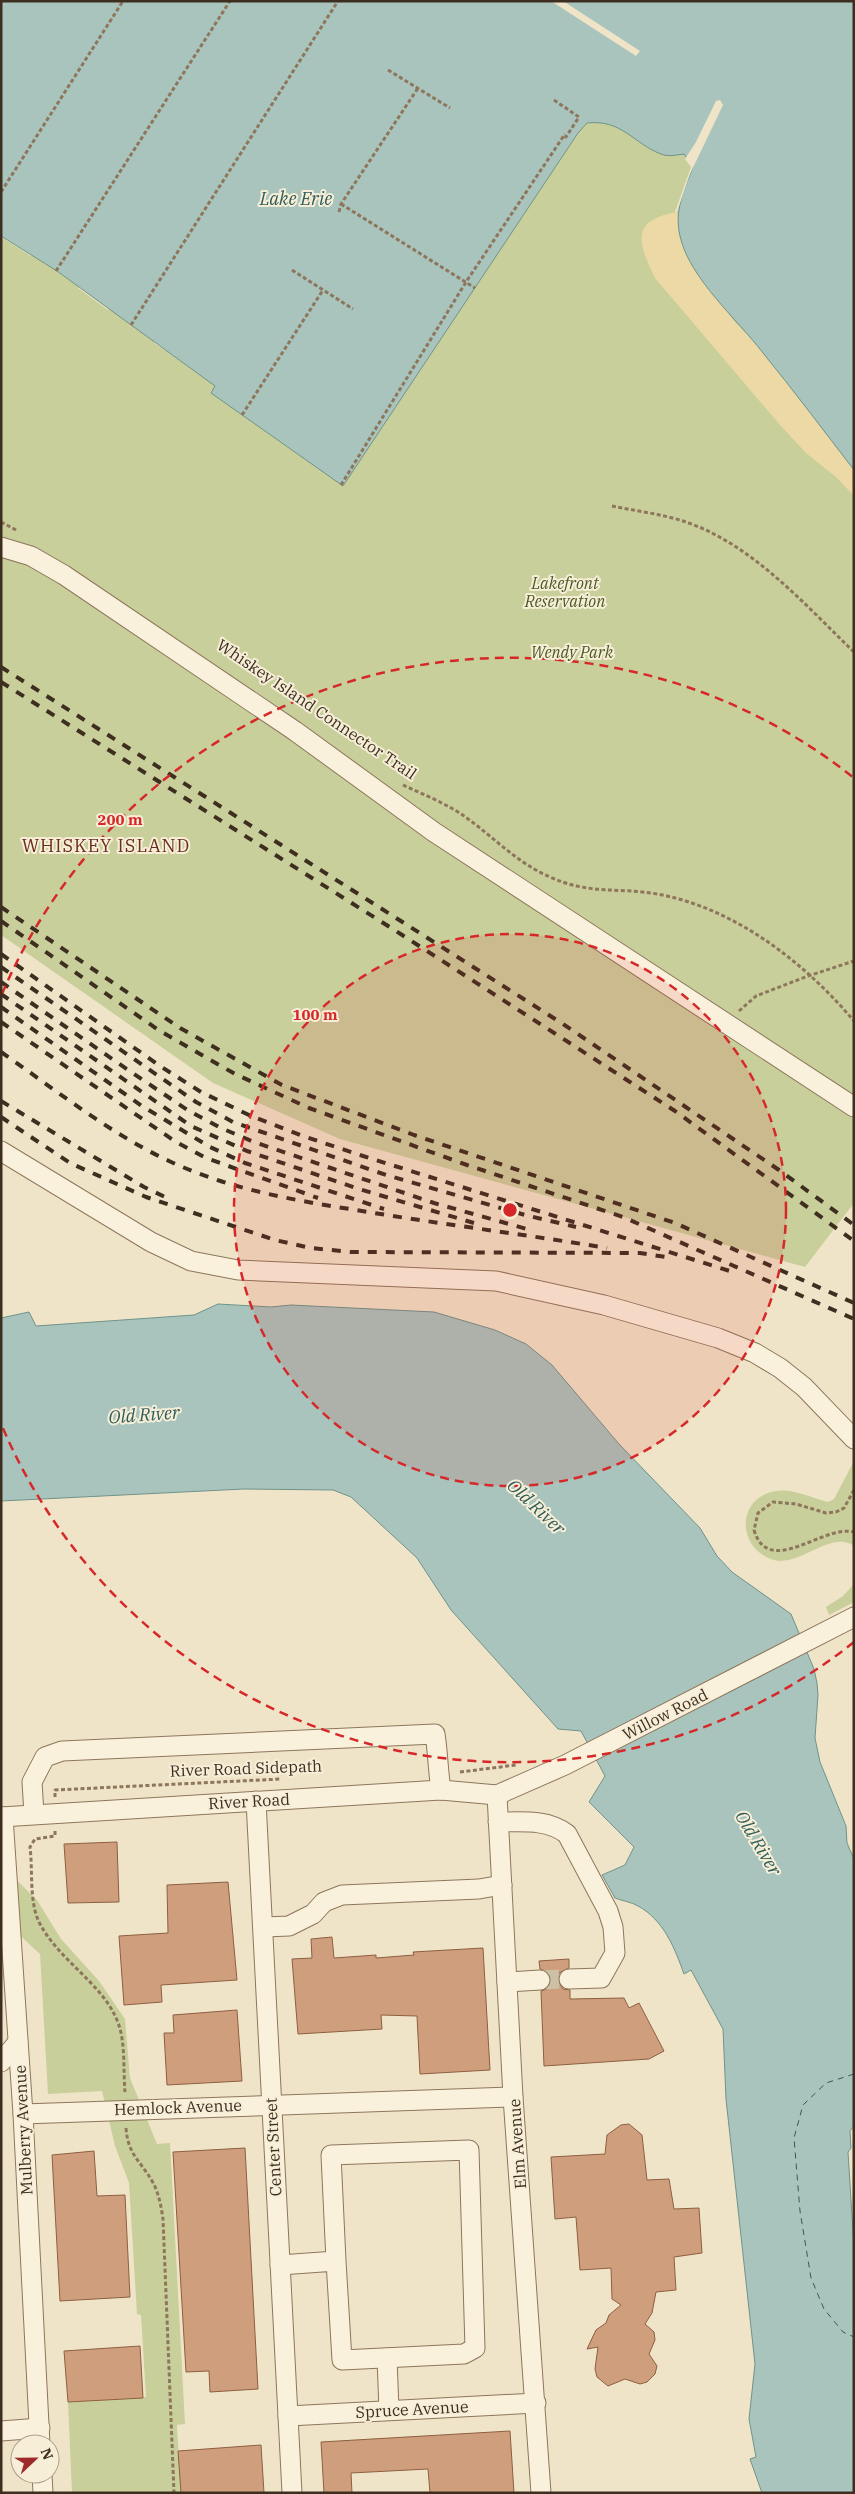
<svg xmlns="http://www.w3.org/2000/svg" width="855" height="2494" font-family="'IBM Plex Serif',serif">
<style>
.green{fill:#c9cf9b}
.sand{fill:#ecd9a5}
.water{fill:#a9c4bc;stroke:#6f938a}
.pier{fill:#f0e4c8}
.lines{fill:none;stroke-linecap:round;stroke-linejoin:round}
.ferry{stroke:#2f5d5a;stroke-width:1;stroke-dasharray:6 5;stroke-linecap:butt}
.building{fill:#cf9f7d;stroke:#8d5f41}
.minor-tunnel{stroke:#ccc0a6;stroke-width:19;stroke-dasharray:19 9;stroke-linecap:butt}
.minor-casing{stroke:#8d765c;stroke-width:21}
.path{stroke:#8d765c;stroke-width:3;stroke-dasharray:4 2.5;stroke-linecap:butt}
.minor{stroke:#faf1dc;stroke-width:19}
.rail{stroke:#3d2e20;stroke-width:4;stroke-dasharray:9 9;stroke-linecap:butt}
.ring{fill:none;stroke:#d62828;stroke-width:2.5;stroke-dasharray:9 6}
.labels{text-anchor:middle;stroke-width:4;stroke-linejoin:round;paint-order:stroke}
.park-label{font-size:16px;font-style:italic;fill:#4d5a26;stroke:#f7eed8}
.street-label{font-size:16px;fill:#3d2e20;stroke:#f7eed8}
.water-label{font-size:18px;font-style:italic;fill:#2f5d5a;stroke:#f7eed8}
.neighbourhood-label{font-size:18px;letter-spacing:1px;fill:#6b2e1e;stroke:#f7eed8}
.centre{fill:#d62828;stroke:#f7eed8;stroke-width:2.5}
.ring-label{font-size:15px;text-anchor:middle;font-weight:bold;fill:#d62828;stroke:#f7eed8;stroke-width:4;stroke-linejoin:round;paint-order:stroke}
</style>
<rect width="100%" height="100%" fill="#f0e4c8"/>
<g class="green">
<polygon points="195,1 263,1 78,288 108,310 305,1 373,1 154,343 215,384 533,95 854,147 854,1203 805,1267 340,1139 213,1083 1,935 1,237 31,256"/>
<path d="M854 1461V1546C830 1529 798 1570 771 1559 736 1546 737 1497 776 1491 792 1488 812 1498 828 1502L834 1499Z"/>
<polygon points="854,1584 854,1602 829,1615 826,1607 843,1596"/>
<polygon points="1,1865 37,1900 61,1939 99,1981 125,2019 130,2078 157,2144 170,2143 185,2424 177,2425 181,2493 72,2493 68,2402 146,2397 141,2315 137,2314 129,2183 115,2146 102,2091 48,2094 40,1954 1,1918"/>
</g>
<path class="sand" d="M677 212 680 237 688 256 733 320 762 350 854 470V496L836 477 806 453 780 425 655 278C638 243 630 220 677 212Z"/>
<g class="water">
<path d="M1 1H854V470C824 431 794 391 763 353 738 320 689 278 680 236 674 211 684 190 693 167L684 154C676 155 668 157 661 154 634 144 622 119 587 123L578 133 343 486 211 393 215 386 57 271 1 236Z"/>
<path d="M218 1304 271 1307 291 1305 434 1312 495 1330 526 1344 552 1365 619 1444 700 1528 717 1556 732 1572 791 1614 814 1669 817 1683 818 1695 815 1738 820 1762 846 1826 847 1843 854 1859V2126L850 2131 851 2148 848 2152 854 2248V2493H762L750 2459 756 2457 749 2419 755 2364 726 2099 723 2029 691 1970 684 1974C675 1949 664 1920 638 1906 632 1902 622 1901 615 1898L602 1875 625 1865 634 1847 589 1802 605 1776 581 1731 558 1729 451 1610 417 1558 351 1497 333 1490 244 1489 1 1501V1318L29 1312 36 1326 194 1315Z"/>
</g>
<g class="pier">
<polygon points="551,1 563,1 640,51 636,56"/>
<polygon points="720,100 723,105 690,174 677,212 675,212 691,167 685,159 696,142 716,101"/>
</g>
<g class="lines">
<polyline class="ferry" points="854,2074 826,2083 803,2105 794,2138 800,2211 811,2278 824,2309 843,2332 854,2337"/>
</g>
<g class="building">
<polygon points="117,1842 119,1902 68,1903 64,1844"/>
<polygon points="228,1882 237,1980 161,1985 162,2002 124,2005 119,1936 168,1933 167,1885"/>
<polygon points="332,1937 334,1958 376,1955 376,1958 414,1955 413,1952 483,1948 490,2070 420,2074 417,2016 381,2015 382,2029 298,2034 292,1959 312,1958 311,1939"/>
<polygon points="569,1959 569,1968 559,1973 558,1980 563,1989 570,1990 570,1999 624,1998 629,2008 639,2003 664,2051 649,2059 544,2066 541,1991 547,1989 551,1980 549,1973 540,1969 539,1961"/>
<polygon points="237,2010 242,2081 167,2085 164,2033 174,2033 173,2015"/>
<polygon points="629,2124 642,2135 647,2180 669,2179 674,2209 699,2208 702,2253 674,2257 676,2290 656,2292 652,2313 645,2324 654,2332 655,2340 649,2354 657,2366 655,2374 647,2382 640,2384 625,2379 608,2386 597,2377 595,2369 598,2347 587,2349 596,2330 606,2323 609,2315 621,2305 612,2299 611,2268 580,2270 576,2217 555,2219 551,2157 605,2154 607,2135 621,2125"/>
<polygon points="245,2148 258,2389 210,2392 209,2371 186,2372 173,2152"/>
<polygon points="94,2151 97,2196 125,2195 130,2297 60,2301 52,2155"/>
<polygon points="140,2346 143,2398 68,2402 64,2351"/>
<polygon points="510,2431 514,2493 430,2493 428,2469 351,2473 352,2493 324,2493 321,2442"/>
<polygon points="261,2445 264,2493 181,2493 178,2451"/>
</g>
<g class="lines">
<polyline class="minor-tunnel" points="540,1980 569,1979"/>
<g class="minor-casing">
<g id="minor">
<polyline points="1,547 31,556 64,575 295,731 434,832 854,1107"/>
<polyline points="1,1151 151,1242 191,1261 238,1270 496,1281 604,1305 718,1338 755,1353 780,1368 804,1387 854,1439"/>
<polyline points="497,1795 513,2097 541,2493"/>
<polyline points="256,1801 292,2493"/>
<path d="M34 1814 32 1782 45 1757 62 1751 435 1734C438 1753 438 1771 441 1790"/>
<polyline points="1,1817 441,1790 497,1795 565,1765 854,1617"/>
<polyline points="3,1817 23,2114 40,2444"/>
<path d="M498 1822C523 1822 547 1819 567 1834L608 1911 613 1927 615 1953 601 1978 569 1979"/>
<polyline points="264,1927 289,1926 313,1914 324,1902 342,1895 479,1889 502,1885"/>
<polyline points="507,1982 540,1980"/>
<polyline points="1,2062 18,2042"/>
<polyline points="23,2114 513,2097"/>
<polyline points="280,2265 336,2261 342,2360 464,2354 475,2348 469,2150 331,2155 336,2261"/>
<polyline points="387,2358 389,2410"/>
<polyline points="288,2416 536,2403"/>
<polyline points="1,2431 40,2428"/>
<polyline points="42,2474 43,2493"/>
</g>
</g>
<g class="path">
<polyline points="388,70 450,108"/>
<polyline points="554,100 579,117 566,137 563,136"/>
<polyline points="1,192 123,1"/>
<polyline points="341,204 475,288"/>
<polyline points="339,212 341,204 418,88"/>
<polyline points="292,270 353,309"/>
<polyline points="56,271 230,1"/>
<polyline points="131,325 338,1"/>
<polyline points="242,415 323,290"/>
<polyline points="341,485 466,282 565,134"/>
<path d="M612 506C636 511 662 514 686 522 753 545 804 604 854 652"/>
<polyline points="1,522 18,531"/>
<path d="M403 785C422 794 443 802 461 814 491 834 515 862 550 877 590 895 617 887 657 894 735 908 804 962 854 1021"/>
<polyline points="739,1011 756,996 808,976 854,961"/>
<path d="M854 1490 844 1508 836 1512 826 1513 796 1504 773 1502 758 1513 754 1530C769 1579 823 1524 854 1532"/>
<polyline points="460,1772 516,1765"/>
<polyline points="55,1797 55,1790 281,1779"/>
<path d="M55 1831V1836L35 1839 30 1847C33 1871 29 1901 39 1922 58 1960 101 1982 117 2020 126 2041 123 2070 125 2092"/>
<path d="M126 2128C128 2155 140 2160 152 2181 159 2193 161 2206 163 2219L174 2493"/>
</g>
<use href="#minor" class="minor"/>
<g class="rail">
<polyline points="1,667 563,1024 779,1170 854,1225"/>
<polyline points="1,682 396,931 675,1111 854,1241"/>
<polyline points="1,907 180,1028 282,1085 414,1135 675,1223 854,1303"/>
<polyline points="1,921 160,1031 235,1074 309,1108 467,1165 623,1217 854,1319"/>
<polyline points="1,954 160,1066 201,1092 249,1115 300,1135 363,1156 733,1272"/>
<polyline points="1,967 196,1102 233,1122 386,1175 525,1215 576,1227"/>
<polyline points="1,982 131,1072 189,1111 221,1128 254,1142 434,1203 534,1231"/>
<polyline points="1,994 191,1126 247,1151 359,1189 474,1223"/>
<polyline points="1,1007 142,1106 210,1147 245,1163 384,1209"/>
<polyline points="1,1022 176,1142 206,1158 318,1198"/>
<path d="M1 1052C56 1090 109 1133 169 1161 229 1189 292 1200 356 1210 439 1224 523 1234 607 1248"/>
<polyline points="1,1101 144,1187 165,1197"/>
<polyline points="1,1117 70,1163 146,1197 275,1240 311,1248 351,1252 640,1253 672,1258"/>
</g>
</g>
<circle cx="510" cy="1210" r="276" fill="#d62828" fill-opacity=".12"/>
<g class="ring">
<circle cx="510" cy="1210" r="276"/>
<path d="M854 1642A552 552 0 0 1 2 1426M2 994A552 552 0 0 1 854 778"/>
</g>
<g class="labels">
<g class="park-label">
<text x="565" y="589">Lakefront<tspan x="565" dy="18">Reservation</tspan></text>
<text x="572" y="658">Wendy Park</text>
</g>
<g class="street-label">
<text transform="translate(317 709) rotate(34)" y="6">Whiskey Island Connector Trail</text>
<text transform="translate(665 1714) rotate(-27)" y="6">Willow Road</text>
<text transform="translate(246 1768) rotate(-2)" y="6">River Road Sidepath</text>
<text transform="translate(249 1801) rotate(-3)" y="6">River Road</text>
<text transform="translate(178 2107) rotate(-2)" y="6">Hemlock Avenue</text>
<text transform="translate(23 2130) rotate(-93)" y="6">Mulberry Avenue</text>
<text transform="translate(517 2144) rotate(-94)" y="6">Elm Avenue</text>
<text transform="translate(273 2147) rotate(-93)" y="6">Center Street</text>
<text transform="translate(412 2409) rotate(-3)" y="6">Spruce Avenue</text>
</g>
<g class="water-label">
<text x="296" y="205">Lake Erie</text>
<text transform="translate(144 1415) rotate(-4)" y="6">Old River</text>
<text transform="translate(536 1507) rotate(43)" y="6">Old River</text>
<text transform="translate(758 1843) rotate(59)" y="6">Old River</text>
</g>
<g class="neighbourhood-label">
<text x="106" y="852">WHISKEY ISLAND</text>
</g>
</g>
<circle cx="510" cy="1210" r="8" class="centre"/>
<g class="ring-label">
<text x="120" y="825">200 m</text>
<text x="315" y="1020">100 m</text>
</g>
<rect width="855" height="2494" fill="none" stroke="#3d2e20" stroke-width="5"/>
<g transform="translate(35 2459) rotate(68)"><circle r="24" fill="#f7eed8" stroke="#ada18e"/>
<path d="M0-4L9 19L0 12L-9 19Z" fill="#9e2a2b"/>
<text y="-8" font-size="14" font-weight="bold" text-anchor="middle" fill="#3d2e20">N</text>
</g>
</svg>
